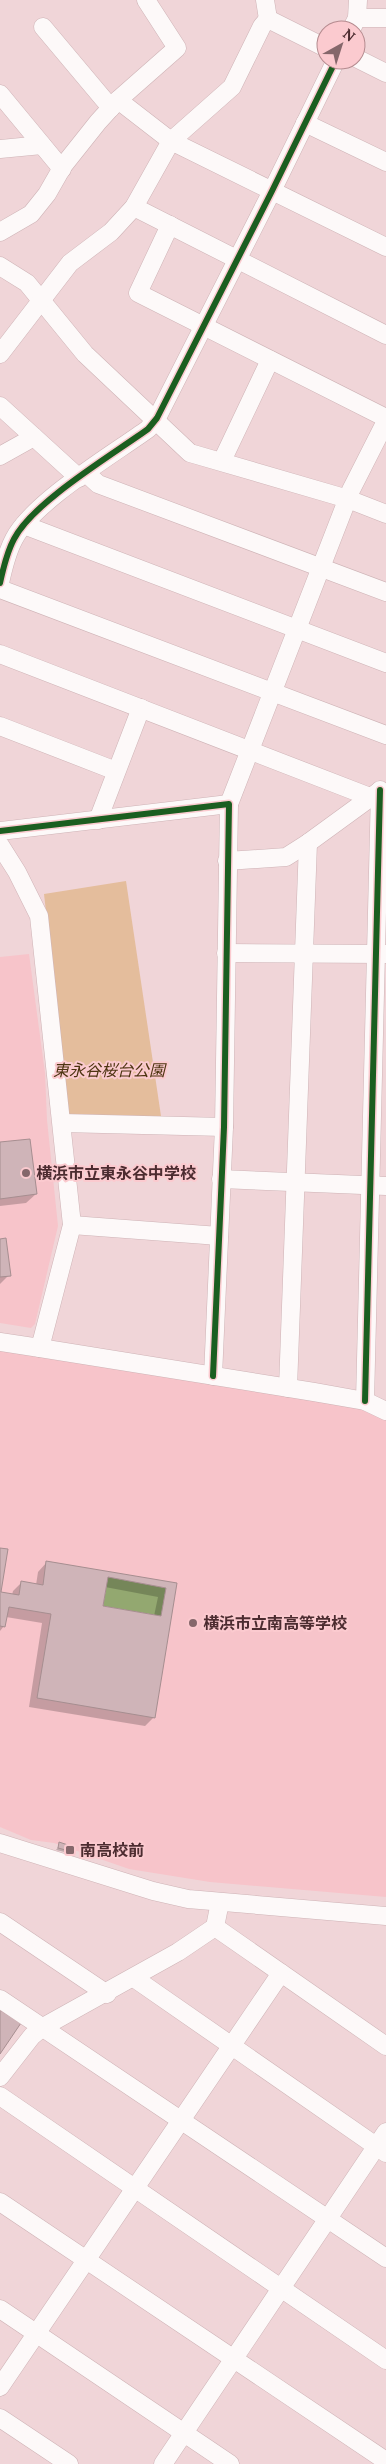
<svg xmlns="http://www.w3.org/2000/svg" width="386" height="2464" font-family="Lora,'Noto Sans JP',serif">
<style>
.built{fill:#f7c4ca}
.green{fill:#e4bd9c}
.water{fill:#93a870}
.shadow{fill:#0003;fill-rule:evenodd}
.building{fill:#cfb4b8;stroke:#a68e90;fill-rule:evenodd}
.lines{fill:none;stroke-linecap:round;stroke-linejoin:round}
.minor-casing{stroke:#ceb3b6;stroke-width:19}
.minor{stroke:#fdf9f9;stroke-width:18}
.cycleway-casing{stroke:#fbcacf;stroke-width:9}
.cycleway{stroke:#1b5e20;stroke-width:6}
.poi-dot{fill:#85676b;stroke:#fbcacf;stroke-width:2}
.labels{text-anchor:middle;stroke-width:4;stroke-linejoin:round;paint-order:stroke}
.park-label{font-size:16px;font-style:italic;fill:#4d3411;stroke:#fbcacf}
.poi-label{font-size:16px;font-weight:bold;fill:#4c2c30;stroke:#fbcacf;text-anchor:start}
</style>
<rect width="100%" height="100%" fill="#f0d5d8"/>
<g class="built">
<polygon points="29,954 45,1073 47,1120 58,1226 35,1324 31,1328 0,1323 0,957"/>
<polygon points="0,1345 367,1408 386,1420 386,1897 210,1882 129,1869 54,1843 31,1840 0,1827"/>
</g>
<polygon class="green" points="126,881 161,1116 69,1117 44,894"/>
<polygon class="water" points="108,1577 166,1588 161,1616 103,1606"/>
<g class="shadow">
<polygon points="0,1144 36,1194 26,1203 0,1206"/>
<polygon points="0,1240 9,1275 0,1284"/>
<path d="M47 1562 175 1584 154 1717 145 1726 29 1707 42 1623 6 1617 4 1626 0 1631V1593L12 1595 13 1591 22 1582 36 1585 38 1572ZM105 1587 158 1597 154 1616 101 1607Z"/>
<polygon points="60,1844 71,1851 69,1853 56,1850"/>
</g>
<g class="building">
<polygon points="30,1139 37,1194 0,1199 0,1142"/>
<polygon points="6,1238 11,1276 0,1277 0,1239"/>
<path d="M0 1548 8 1549 1 1592 19 1595 21 1581 43 1585 46 1561 177 1583 155 1718 37 1698 51 1614 9 1607 5 1627 0 1626ZM108 1577 166 1588 161 1616 103 1606Z"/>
<polygon points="59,1842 74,1847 73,1852 58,1848"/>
<polygon points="0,2010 21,2023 0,2054"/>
</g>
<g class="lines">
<g class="minor-casing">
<g id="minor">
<polyline points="265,0 268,19"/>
<polyline points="357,18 386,18"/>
<polyline points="43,27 111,108"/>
<polyline points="351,30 357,18 358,0"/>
<polyline points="356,58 386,73"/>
<polyline points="0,94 62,169"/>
<polyline points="118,100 171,141 386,247"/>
<polyline points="305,123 386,162"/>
<polyline points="0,149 42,145"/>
<polyline points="134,207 386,335"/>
<polyline points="170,225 138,293 386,418"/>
<polyline points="0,232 31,214 47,194 63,166 98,122 118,100 177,48 146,0"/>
<polyline points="0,266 27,283 85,354 190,453 348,499 386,514"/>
<polyline points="0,354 70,263 111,232 134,207 171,141 232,87 262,26 268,19 326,48"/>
<polyline points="0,406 79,478"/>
<polyline points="0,456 34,437"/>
<polyline points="222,461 270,360"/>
<polyline points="86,473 98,484 386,592"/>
<polyline points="24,525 386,663"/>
<path d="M0 583C3 569 7 552 14 539 33 502 112 455 148 429L157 418 272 191 336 60"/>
<polyline points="0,589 386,735"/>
<polyline points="0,654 370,797"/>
<polyline points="0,726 116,771"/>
<polyline points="229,804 351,490 386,421"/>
<polyline points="98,820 141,708"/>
<polyline points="0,831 229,804 224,1127 213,1376"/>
<polyline points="0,845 17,872 39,916 72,1225 40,1348 0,1342"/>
<polyline points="227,861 286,857 308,843 378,792"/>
<polyline points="226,953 386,954"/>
<polyline points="62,1123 224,1127"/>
<polyline points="221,1179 386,1186"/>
<polyline points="72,1225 219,1236"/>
<polyline points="40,1348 314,1392 365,1401 386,1411"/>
<polyline points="288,1388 308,843"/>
<polyline points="365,1401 380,790"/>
<polyline points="0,1843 153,1891 188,1899 386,1916"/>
<polyline points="0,1922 107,1994"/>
<polyline points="215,1927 386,2046"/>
<polyline points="134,1978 386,2153"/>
<polyline points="0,1999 386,2258"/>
<polyline points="0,2077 32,2036 43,2027 178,1952 215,1927 220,1902"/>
<polyline points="0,2096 386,2360"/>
<polyline points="0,2202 386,2461"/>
<polyline points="0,2309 230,2464"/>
<polyline points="0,2387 281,1973"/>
<polyline points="0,2418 69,2464"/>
<polyline points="163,2464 386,2132"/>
</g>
</g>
<use href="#minor" class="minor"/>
<g class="cycleway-casing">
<g id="cycleway">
<path d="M0 583C3 569 7 552 14 539 33 502 112 455 148 429L157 418 272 191 336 60"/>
<polyline points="0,831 229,804 224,1127 213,1376"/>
<polyline points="365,1401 380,790"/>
</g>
</g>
<use href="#cycleway" class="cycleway"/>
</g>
<g class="poi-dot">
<circle cx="26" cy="1173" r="5"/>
<circle cx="193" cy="1623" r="5"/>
<rect x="65" y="1845" width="10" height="10" rx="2.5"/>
</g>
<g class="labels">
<g class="park-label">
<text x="109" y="1076">東永谷桜台公園</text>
</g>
<g class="poi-label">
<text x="36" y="1179">横浜市立東永谷中学校</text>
<text x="203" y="1629">横浜市立南高等学校</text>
<text x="80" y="1856">南高校前</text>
</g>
</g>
<g transform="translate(341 45) rotate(39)"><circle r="24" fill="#fbcacf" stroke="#b58b8f"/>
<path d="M0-4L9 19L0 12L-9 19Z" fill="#85676b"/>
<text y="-8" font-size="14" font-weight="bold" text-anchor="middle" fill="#4c2c30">N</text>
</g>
</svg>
